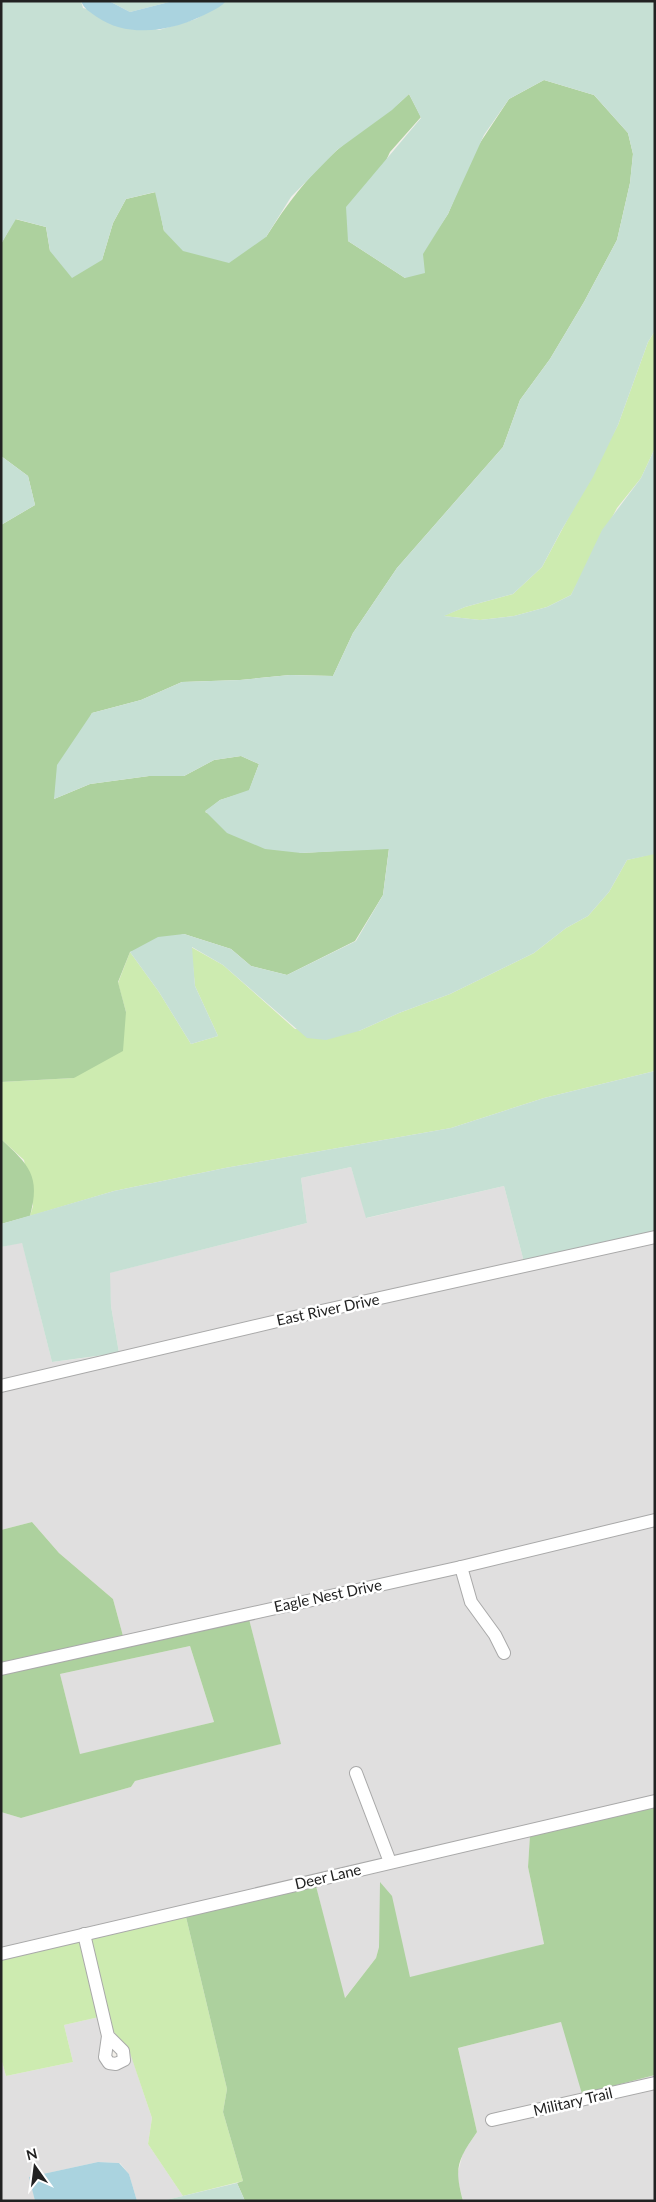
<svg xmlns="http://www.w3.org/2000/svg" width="656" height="2202" font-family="Lato,sans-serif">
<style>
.residential{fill:#e0dfdf}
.grass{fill:#cdebb0}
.forest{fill:#add19e;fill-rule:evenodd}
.wetland{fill:#c6e0d4}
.water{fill:#aad3df}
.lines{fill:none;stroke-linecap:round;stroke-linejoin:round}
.minor-casing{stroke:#a9a9a9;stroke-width:14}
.minor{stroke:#fff;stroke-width:12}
.labels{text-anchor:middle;stroke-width:5;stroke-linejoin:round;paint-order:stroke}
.street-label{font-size:15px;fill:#222;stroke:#fff}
</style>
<rect width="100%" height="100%" fill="#f2efe9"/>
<g class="residential">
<polygon points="351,1167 367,1218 504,1186 524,1262 119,1353 111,1306 109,1273 307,1223 301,1178"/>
<polygon points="22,1242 52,1362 115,1354 1,1380 1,1247"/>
<polygon points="655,1243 655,1514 459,1562 123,1636 113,1599 59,1553 32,1522 1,1530 1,1391 291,1323"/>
<polygon points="655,1525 655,1795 393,1856 358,1767 350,1770 384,1858 1,1948 1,1812 21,1818 131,1787 135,1781 280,1744 249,1619 457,1573 466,1604 492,1638 502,1660 510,1655 499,1632 474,1599 466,1571"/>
<polygon points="190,1646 214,1722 80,1755 60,1674"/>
<polygon points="530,1835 528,1867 544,1944 410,1978 381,1883 379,1947 376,1958 344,1999 316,1886"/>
<polygon points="99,2017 109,2068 126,2048 130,2052 152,2118 148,2144 183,2196 162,2201 137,2201 129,2174 120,2163 98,2162 30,2177 35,2201 1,2201 1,2058 6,2076 73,2062 64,2025"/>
<polygon points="561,2022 630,2081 655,2075 655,2078 487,2116 489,2126 655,2089 655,2201 463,2201 457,2176 463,2153 477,2132 458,2048"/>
</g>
<g class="grass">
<polygon points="655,331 655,448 641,478 617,508 571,595 547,607 514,616 480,620 443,616 465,607 513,594 542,567 618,425 648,342"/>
<polygon points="652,854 655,854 655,1071 544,1098 451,1128 225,1168 114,1191 30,1216 33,1206 24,1160 1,1139 1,1082 74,1078 126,1012 118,983 130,952 159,992 191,1044 218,1036 195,986 191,947 223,965 295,1029 359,1031 399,1013 450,994 534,953 566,928 588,916 609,892 627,860"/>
<polygon points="186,1917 227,2089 223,2112 243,2181 183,2196 148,2144 152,2118 130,2053 111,2028 90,1938"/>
<polygon points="81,1940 99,2017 64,2025 73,2062 6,2076 1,2058 1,1959"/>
</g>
<g class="forest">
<path d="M544 80 594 95 628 133 633 154 630 183 617 240 584 302 550 359 520 400 503 447 397 568 353 633 333 676 290 675 240 680 182 682 141 700 92 713 54 799 90 784 149 776H184L214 760 241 756 259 764 249 791 220 800 205 812 301 853 389 848 383 895 355 941 287 975 251 966 231 949 184 934 130 952 118 982 126 1012 123 1051 74 1078 1 1082V525L35 505 28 476 1 456V244L15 219 46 227 50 251 102 260 113 223 126 199 156 192 164 231 266 237C287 204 307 177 336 151 359 130 386 116 409 94L421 117 390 152 348 241 405 278 448 214 474 152 509 99Z"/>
<path d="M1 1139C29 1165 41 1176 30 1216L1 1224Z"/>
<polygon points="32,1522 59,1553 113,1599 123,1636 1,1663 1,1530"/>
<path d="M249 1619 281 1744 135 1781 131 1787 21 1818 1 1812V1674ZM190 1646 214 1722 80 1754 60 1674Z"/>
<path d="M655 1806V2075L582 2094 561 2022 458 2048 477 2132C457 2161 454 2167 463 2201H245L237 2183 243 2181 223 2112 227 2089 186 1917 316 1886 345 1998 376 1958 379 1947 380 1882 392 1896 410 1977 544 1944 528 1867 530 1835Z"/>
</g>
<g class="wetland">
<polygon points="1,1 81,1 83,8 159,30 196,19 226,1 655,1 655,331 648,342 618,425 593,477 561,531 542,567 513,594 465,607 444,616 480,620 514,616 547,607 571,595 602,530 641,478 655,448 655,854 627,860 609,892 588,916 566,928 534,953 450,994 399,1013 359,1031 326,1040 307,1038 223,965 192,947 195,986 218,1036 191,1044 159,992 130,952 158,937 184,934 231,949 251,966 287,975 356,941 383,895 389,849 301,853 265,849 227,833 205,811 220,800 249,790 259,764 241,756 214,760 184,776 149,776 90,784 54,799 57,765 92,713 141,700 182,682 240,680 290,675 333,676 353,633 397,568 503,447 520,400 550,359 584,302 617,240 630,183 633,154 628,133 594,95 544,80 509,99 484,135 448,214 423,254 425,273 405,278 348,241 346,207 421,118 409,94 392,110 337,150 291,197 266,237 229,263 183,251 164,231 155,192 126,199 113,223 102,260 72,278 50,251 46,227 16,219 1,244"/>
<polygon points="109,1 173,1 130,12"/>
<polygon points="1,456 28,476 35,505 1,525"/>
<polygon points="655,1071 655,1232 524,1262 504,1186 366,1218 351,1167 301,1178 307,1223 110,1273 111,1306 119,1353 52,1362 22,1243 1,1247 1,1224 114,1191 225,1168 451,1128 544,1098"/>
<polygon points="237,2183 245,2201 162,2201"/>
</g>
<g class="water">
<path d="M81 1H109L130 12 173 1H226C222 6 216 9 210 12 177 30 130 40 97 17 90 12 84 9 81 1Z"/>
<polygon points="98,2162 119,2163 129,2174 137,2201 35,2201 29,2177"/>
</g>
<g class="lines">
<g class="minor-casing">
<g id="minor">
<polyline points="1,1386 290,1318 655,1237"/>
<polyline points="461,1567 471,1602 495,1635 504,1653"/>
<polyline points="1,1669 461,1567 655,1520"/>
<polyline points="356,1773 390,1862"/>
<polyline points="84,1934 108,2036 105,2057 109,2063 116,2064 124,2060 123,2051 108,2036"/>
<polyline points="1,1954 655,1801"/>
<polyline points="492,2120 655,2083"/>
</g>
</g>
<use href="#minor" class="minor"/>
</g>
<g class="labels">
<g class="street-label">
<text transform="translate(328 1310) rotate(-12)" y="5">East River Drive</text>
<text transform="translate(328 1596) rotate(-12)" y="5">Eagle Nest Drive</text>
<text transform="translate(328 1877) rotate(-13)" y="5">Deer Lane</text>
<text transform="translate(573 2102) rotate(-13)" y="5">Military Trail</text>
</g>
</g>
<rect width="656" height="2202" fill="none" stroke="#222222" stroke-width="5"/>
<g transform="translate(35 2167) rotate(346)" stroke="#ffffff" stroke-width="4" paint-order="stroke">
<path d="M0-4L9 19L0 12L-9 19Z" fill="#222222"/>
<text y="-8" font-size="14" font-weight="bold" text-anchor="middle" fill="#222222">N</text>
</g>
</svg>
